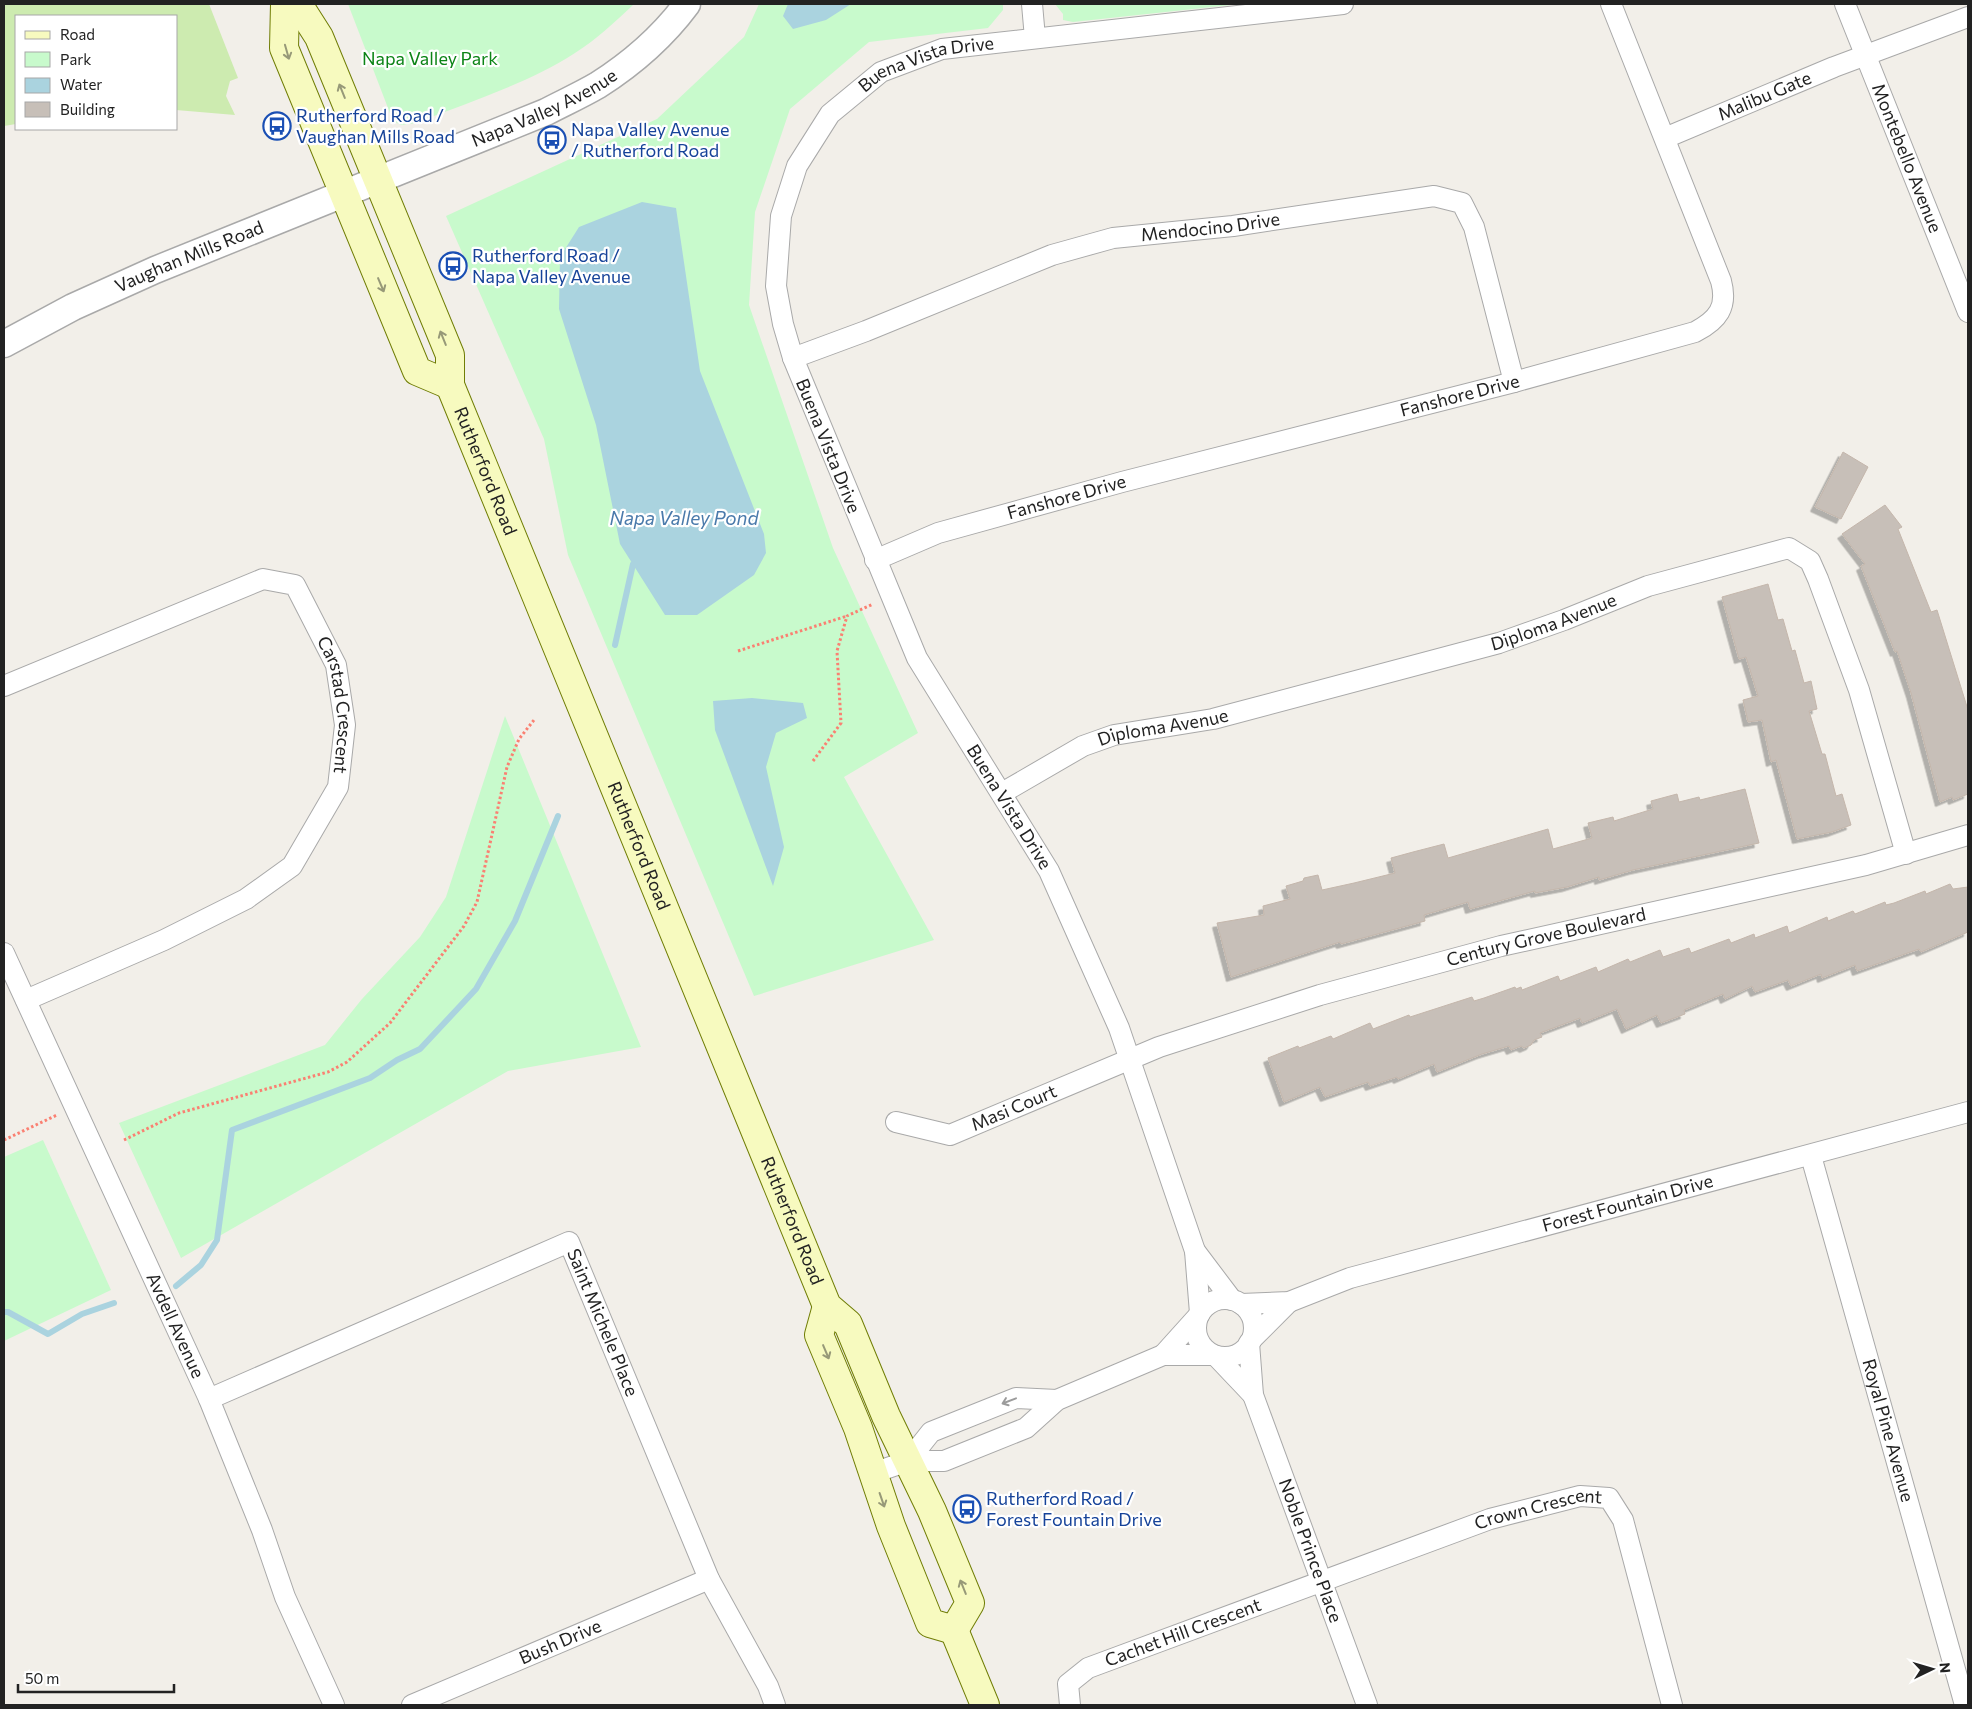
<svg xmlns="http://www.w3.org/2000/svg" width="1972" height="1709" font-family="Commissioner,sans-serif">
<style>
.grass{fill:#cdebb0}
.park{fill:#c8facc}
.water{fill:#aad3df}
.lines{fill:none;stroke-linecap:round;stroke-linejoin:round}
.stream{stroke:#aad3df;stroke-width:6}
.building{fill:#c7bfb8;stroke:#c4b6ab;filter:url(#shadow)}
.minor-casing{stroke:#a9a9a9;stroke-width:22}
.tertiary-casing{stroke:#a9a9a9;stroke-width:29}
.secondary-casing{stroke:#707d05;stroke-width:30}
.path{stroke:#fa8072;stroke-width:3;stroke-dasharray:2.5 2.5;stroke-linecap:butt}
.minor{stroke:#fff;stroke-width:20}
.tertiary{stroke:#fff;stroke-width:26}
.secondary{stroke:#f7fabf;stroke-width:28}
.oneway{stroke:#979978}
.oneway2{stroke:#9c9c9c}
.labels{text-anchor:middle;stroke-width:4.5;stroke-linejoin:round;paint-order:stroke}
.park-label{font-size:18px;fill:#0c8416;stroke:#fff}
.street-label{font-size:18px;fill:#222;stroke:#fff}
.transit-label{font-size:18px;fill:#164399;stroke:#fff;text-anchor:start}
.water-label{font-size:19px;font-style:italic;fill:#4a7aab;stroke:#fff}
</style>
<defs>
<filter id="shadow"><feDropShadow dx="-4.5" dy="4.5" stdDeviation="0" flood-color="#0004"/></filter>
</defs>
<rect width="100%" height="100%" fill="#f2efe9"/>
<polygon class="grass" points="4,4 209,4 238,78 230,81 226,96 235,115 176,110 176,16 16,16 16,124 4,126"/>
<g class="park">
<path d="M348 4H634C616 21 596 40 575 53 527 84 469 102 416 123L401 125 393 121Z"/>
<polygon points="759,4 1003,4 1003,10 988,28 869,42 790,109 755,212 749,305 833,548 918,733 844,777 934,940 754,996 568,555 544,439 446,216 657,119 744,37"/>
<polygon points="1055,4 1240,4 1073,22 1063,20 1063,14"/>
<polygon points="505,716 641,1047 508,1071 181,1258 119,1123 325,1045 362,999 420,937 446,897"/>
<polygon points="43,1140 111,1290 4,1341 4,1157"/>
</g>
<g class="water">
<polygon points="788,4 851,4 826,20 793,29 783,16"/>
<polygon points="642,202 676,208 700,371 764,534 766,553 754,575 697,615 665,615 620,544 596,425 559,309 560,257 579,227"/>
<polygon points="752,698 803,703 807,718 776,733 766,767 784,847 773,886 715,730 713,701"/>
</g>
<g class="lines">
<g class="stream">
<polyline points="615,645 633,564"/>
<polyline points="176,1286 201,1265 217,1240 232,1130 370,1078 397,1060 420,1049 476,989 515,921 558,816"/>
<polyline points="4,1312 8,1312 48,1334 82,1314 114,1303"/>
</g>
</g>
<g class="building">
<polygon points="1843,452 1868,467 1841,519 1815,507"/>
<polygon points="1885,505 1902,527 1898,529 1931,612 1937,610 1968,710 1968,794 1953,800 1952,797 1940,802 1911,693 1897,651 1895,652 1861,566 1865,564 1842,534"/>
<polygon points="1768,584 1778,620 1783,619 1792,651 1795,650 1804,683 1811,681 1817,709 1809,711 1822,754 1825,754 1836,796 1842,794 1851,825 1832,832 1797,839 1776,760 1771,762 1762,720 1748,722 1743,700 1758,696 1746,657 1739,659 1722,597"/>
<polygon points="1745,789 1759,843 1633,870 1599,880 1599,877 1567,887 1535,893 1535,891 1470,909 1468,902 1424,915 1425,921 1341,944 1340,942 1231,977 1217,923 1264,915 1263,906 1290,899 1286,886 1303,881 1304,878 1318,875 1322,890 1354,883 1395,873 1391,858 1413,852 1444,844 1448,858 1548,829 1553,849 1592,838 1588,823 1613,817 1614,821 1653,809 1651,801 1677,794 1679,802 1699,797 1700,800"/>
<polygon points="1950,884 1953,889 1968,887 1968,932 1921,952 1919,949 1857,971 1855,965 1822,978 1821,974 1791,986 1788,980 1755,992 1752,986 1725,999 1723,994 1684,1010 1685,1014 1661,1023 1657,1015 1626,1029 1617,1009 1582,1023 1580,1018 1540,1033 1542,1037 1534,1040 1531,1045 1524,1048 1521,1046 1511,1050 1509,1046 1482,1054 1437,1072 1434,1064 1398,1079 1397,1077 1370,1086 1368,1082 1325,1097 1320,1087 1284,1102 1268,1058 1298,1046 1299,1048 1331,1036 1333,1039 1370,1023 1373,1029 1409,1015 1410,1017 1472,997 1474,1001 1484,998 1515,987 1516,989 1521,987 1522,990 1558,976 1560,981 1596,967 1598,972 1628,959 1630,962 1660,950 1663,957 1689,948 1691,953 1729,939 1731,943 1754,934 1755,938 1787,926 1789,933 1827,917 1828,921 1853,911 1855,914 1885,902 1886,905 1894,903 1925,891 1926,894"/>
</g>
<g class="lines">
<g class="minor-casing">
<g id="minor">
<polyline points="1032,4 1035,38"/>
<path id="s1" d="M1845 4 1968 312"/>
<path id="s2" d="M1665 138 1834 67 1968 17"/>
<path id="s3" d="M793 358 866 331 1052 255 1113 238 1233 226 1434 196 1462 203 1474 227 1514 382"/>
<path id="s4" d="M875 560 938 533 1122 482 1514 382 1695 332C1718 320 1728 307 1721 281L1611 4"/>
<path id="s5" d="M4 686 263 579 295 585 336 665 345 725 338 787 292 866 246 899 164 940 26 1000"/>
<path id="s6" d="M1002 793 1083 746 1114 735 1213 719 1499 643 1564 620 1648 586 1789 548 1810 561 1818 579 1859 690 1906 854"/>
<path id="s7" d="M4 953 209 1399 262 1530 285 1597 334 1705"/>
<path id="s8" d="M896 1122 950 1135 1159 1047 1320 995 1501 946 1866 865 1968 835"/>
<path id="s9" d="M1811 1156 1965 1705"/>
<polyline points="1195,1251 1232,1300"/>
<circle cx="1225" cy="1328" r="29"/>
<path id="s10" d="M1241 1304 1289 1302 1350 1278 1968 1112"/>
<path id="s11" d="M1200 1313 1195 1251 1119 1028 1049 871 917 658 793 358 783 324 776 286 781 216 797 166 830 114 881 72 942 49 1343 4"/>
<polyline points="1252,1339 1289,1302"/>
<path id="s12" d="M1249 1343 1253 1395 1367 1705"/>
<polyline points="1163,1355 1199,1315"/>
<polyline points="1216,1356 1253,1395"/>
<path id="s13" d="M209 1399 569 1242 709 1579 768 1686 775 1705"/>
<polyline points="908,1461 931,1432 1016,1398 1057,1400"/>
<polyline points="873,1473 908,1461 944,1461 1026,1428 1057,1400 1163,1355 1213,1355"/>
<path id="s14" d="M412 1705 709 1579"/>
<path id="s15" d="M1070 1705 1068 1684 1088 1668 1490 1519 1580 1496 1609 1498 1623 1520 1672 1705"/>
</g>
</g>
<g class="tertiary-casing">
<g id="tertiary">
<path id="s16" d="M4 344 73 307 155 270 546 112C563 103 581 95 598 85 631 64 664 35 687 4"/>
</g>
</g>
<g class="secondary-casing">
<g id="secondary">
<polyline points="285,4 284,48 417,371 450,385"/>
<path id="s17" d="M298 4 319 37 450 355V385L827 1306 848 1324 886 1416 932 1511 970 1603 954 1630"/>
<polyline points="827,1306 819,1335 858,1428 891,1526 930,1623 954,1630"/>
<polyline points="954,1630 985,1705"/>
</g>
</g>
<g class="path">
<polyline points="738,651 847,616"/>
<polyline points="813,761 841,723 837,651 847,616 873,604"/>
<polyline points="4,1140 57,1115"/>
<polyline points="124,1140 179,1113 328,1072 347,1062 390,1023 464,926 477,902 507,767 519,739 534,720"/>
</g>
<use href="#minor" class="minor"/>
<use href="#tertiary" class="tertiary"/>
<use href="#secondary" class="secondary"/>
</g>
<defs><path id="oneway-shaft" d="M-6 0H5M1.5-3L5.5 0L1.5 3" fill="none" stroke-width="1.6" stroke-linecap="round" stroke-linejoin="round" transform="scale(1.25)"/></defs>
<g class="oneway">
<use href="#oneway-shaft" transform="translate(287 52) rotate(74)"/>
<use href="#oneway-shaft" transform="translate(342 91) rotate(-112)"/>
<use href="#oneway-shaft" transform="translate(381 285) rotate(67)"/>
<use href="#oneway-shaft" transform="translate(443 338) rotate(-112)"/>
<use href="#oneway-shaft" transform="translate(826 1352) rotate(67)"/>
<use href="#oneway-shaft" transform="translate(882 1500) rotate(71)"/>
<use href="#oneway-shaft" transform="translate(963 1587) rotate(-112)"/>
</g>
<use class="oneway2" href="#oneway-shaft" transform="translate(1009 1401) rotate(159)"/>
<defs>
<g id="bus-ring" transform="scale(1.4375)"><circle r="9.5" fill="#fff" stroke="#1a4fb4" stroke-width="1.5"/><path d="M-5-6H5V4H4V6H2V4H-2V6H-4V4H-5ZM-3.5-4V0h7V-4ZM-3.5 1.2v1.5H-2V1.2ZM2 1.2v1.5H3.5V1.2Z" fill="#1a4fb4"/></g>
</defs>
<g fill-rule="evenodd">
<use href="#bus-ring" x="277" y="126"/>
<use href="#bus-ring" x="552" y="140"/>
<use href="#bus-ring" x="453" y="266"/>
<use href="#bus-ring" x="967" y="1509"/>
</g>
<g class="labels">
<g class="park-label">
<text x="430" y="65">Napa Valley Park</text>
</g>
<g class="street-label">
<text dy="6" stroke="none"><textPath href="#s11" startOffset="1415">Buena Vista Drive</textPath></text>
<text dy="6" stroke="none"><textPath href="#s2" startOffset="108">Malibu Gate</textPath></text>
<text dy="6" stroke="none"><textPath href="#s16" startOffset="590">Napa Valley Avenue</textPath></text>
<text dy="6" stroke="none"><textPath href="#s1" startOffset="166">Montebello Avenue</textPath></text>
<text dy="6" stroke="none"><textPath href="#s3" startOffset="440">Mendocino Drive</textPath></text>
<text dy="6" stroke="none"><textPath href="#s16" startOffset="205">Vaughan Mills Road</textPath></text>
<text dy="6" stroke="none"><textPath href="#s4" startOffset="608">Fanshore Drive</textPath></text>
<text transform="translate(828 446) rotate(68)" y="6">Buena Vista Drive</text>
<text dy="6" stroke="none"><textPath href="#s17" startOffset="506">Rutherford Road</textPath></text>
<text dy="6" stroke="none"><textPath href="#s4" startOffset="202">Fanshore Drive</textPath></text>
<text dy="6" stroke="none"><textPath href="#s6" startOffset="581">Diploma Avenue</textPath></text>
<text dy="6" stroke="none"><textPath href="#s5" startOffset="442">Carstad Crescent</textPath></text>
<text dy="6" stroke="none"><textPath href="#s6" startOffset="176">Diploma Avenue</textPath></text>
<text transform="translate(1009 807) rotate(58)" y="6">Buena Vista Drive</text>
<text dy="6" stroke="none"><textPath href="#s17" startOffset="911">Rutherford Road</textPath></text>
<text dy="6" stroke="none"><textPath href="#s8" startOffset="685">Century Grove Boulevard</textPath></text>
<text dy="6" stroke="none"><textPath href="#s8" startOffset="125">Masi Court</textPath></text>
<text dy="6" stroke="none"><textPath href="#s10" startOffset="401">Forest Fountain Drive</textPath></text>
<text dy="6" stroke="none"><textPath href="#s17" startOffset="1316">Rutherford Road</textPath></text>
<text dy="6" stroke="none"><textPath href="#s13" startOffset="480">Saint Michele Place</textPath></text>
<text dy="6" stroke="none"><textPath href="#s7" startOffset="410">Avdell Avenue</textPath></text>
<text dy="6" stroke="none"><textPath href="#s9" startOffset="285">Royal Pine Avenue</textPath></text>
<text dy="6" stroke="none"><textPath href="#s15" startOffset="525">Crown Crescent</textPath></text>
<text dy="6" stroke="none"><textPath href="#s12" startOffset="218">Noble Prince Place</textPath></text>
<text dy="6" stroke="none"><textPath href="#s15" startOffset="148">Cachet Hill Crescent</textPath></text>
<text dy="6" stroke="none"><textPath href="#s14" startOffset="161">Bush Drive</textPath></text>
</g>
<g class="transit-label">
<text x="296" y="122">Rutherford Road /<tspan x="296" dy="21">Vaughan Mills Road</tspan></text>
<text x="571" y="136">Napa Valley Avenue<tspan x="571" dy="21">/ Rutherford Road</tspan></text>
<text x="472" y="262">Rutherford Road /<tspan x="472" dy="21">Napa Valley Avenue</tspan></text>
<text x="986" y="1505">Rutherford Road /<tspan x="986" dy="21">Forest Fountain Drive</tspan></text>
</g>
<g class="water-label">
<text x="684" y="525">Napa Valley Pond</text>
</g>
</g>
<rect width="1972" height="1709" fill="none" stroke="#222222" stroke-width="10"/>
<rect x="15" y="15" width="162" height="115" fill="#ffffff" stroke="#a7a7a7"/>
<rect x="25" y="31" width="25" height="8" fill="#f7fabf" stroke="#a7a7a7"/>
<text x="60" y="40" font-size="15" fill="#222222">Road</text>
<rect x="25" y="52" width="25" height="15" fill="#c8facc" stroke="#a7a7a7"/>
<text x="60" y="65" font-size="15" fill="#222222">Park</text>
<rect x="25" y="78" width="25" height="15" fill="#aad3df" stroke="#a7a7a7"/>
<text x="60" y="90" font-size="15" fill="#222222">Water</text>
<rect x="25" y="102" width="25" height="15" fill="#c7bfb8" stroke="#a7a7a7"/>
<text x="60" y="115" font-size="15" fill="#222222">Building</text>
<g transform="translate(1932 1669) rotate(85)" stroke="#ffffff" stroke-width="4" paint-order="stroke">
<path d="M0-4L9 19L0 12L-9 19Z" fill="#222222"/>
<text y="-8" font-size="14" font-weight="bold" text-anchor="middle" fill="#222222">N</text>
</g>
<path d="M18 1684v8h156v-8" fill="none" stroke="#222222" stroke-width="2.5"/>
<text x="25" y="1684" font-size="15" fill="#222222" stroke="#ffffff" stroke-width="4" paint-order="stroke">50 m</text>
</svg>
